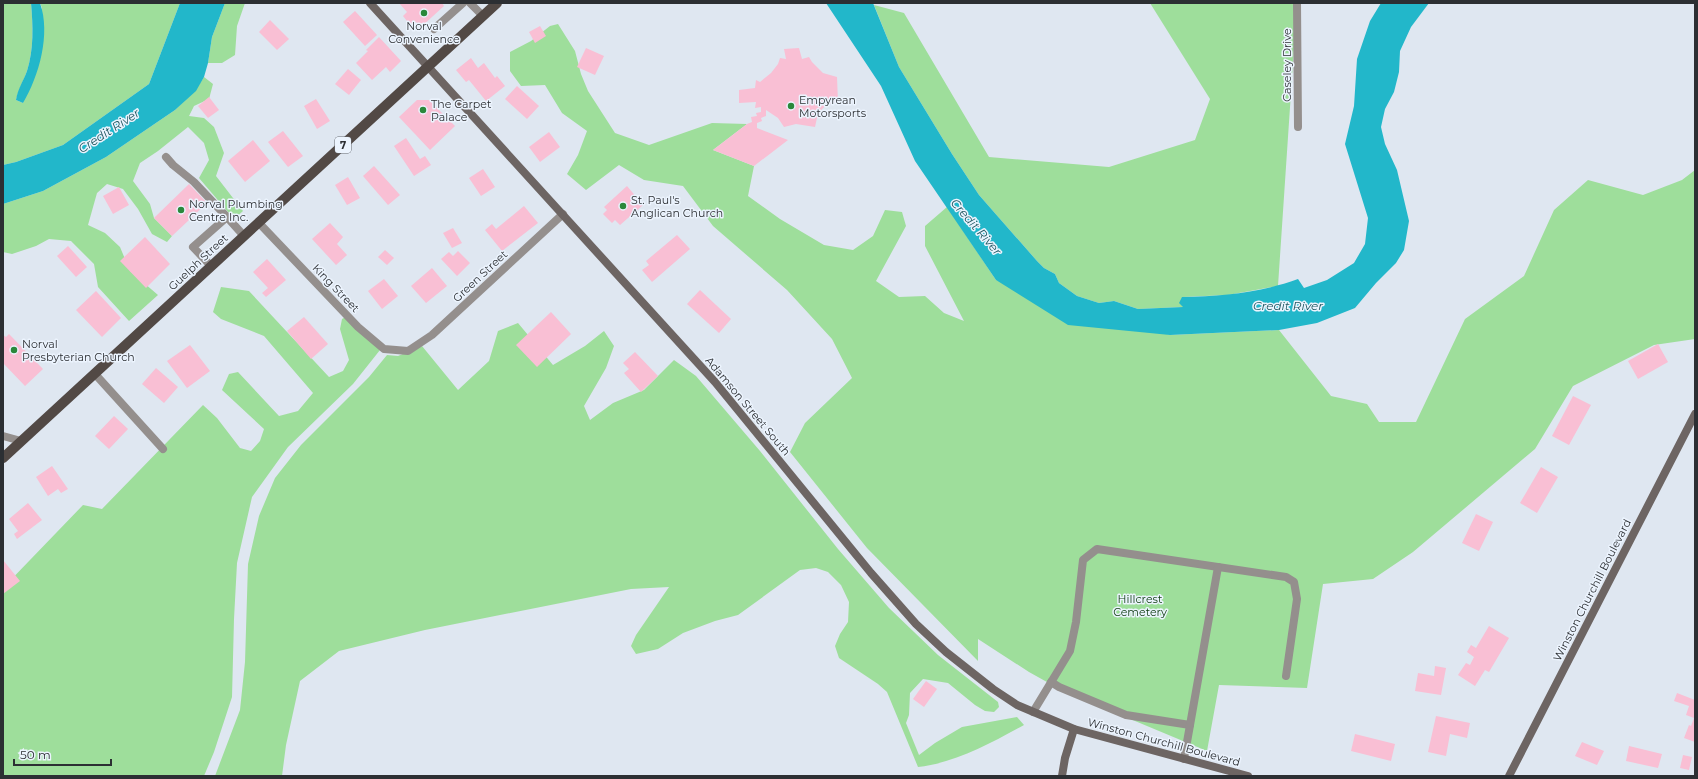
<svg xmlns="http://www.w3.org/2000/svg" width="1698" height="779" font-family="Montserrat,sans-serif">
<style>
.green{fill:#9ede9b}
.water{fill:#22b7ca}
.building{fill:#f9bfd4}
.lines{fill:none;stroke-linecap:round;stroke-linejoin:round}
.service{stroke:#948f8d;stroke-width:8}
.minor{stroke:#948f8d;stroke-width:8}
.secondary{stroke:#6d6563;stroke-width:8}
.primary{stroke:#524945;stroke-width:10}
.poi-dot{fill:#2a883b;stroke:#ecf4fe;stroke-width:1.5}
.labels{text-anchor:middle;stroke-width:3;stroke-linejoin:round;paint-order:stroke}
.shield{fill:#ecf4fe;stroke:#666a70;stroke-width:1}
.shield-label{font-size:10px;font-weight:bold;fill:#2c2f33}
.poi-label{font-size:11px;fill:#2c2f33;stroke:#ecf4fe;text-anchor:start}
.street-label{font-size:11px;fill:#2c2f33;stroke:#ecf4fe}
.park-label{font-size:11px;fill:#0c3b0e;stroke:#ecf4fe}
.water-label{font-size:12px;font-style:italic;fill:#215861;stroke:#ecf4fe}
</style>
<rect width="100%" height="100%" fill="#dfe7f1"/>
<g class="green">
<path d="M3 3H31C33 26 34 49 27 71 23 82 19 88 16 100L23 103 42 8 40 3H180L149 84 63 145 16 162 3 165Z"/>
<polygon points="225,3 245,3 237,26 235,55 222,63 208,63 212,37"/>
<polygon points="1150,3 1297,3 1278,286 1228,295 1183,297 1183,307 1138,309 1114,301 1099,303 1077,296 1059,283 1055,274 1044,268 1037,261 979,195 952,154 899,67 874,5 904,13 989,157 1109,167 1195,140 1210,99"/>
<polygon points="558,24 575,51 581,74 588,91 615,133 649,145 712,123 747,124 713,150 754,166 748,196 780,219 824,245 853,250 873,236 885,210 902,212 906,226 876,281 899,297 925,296 944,313 964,321 925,246 925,226 947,207 996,280 1170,335 1279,330 1331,396 1367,404 1379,422 1416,422 1465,319 1524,276 1554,210 1588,180 1643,195 1682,180 1695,170 1695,339 1654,345 1573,386 1535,449 1413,552 1373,579 1323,584 1307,688 1219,685 1207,751 1063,691 1029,672 978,639 978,661 867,548 790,452 805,423 852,378 832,339 787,290 713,226 683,186 644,180 619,165 586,190 567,174 578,155 587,131 562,113 545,85 521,86 510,71 510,52 531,41 550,26"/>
<polygon points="204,77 213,84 209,99 194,106 189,116 204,118 214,127 224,153 216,176 243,211 234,219 199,178 209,160 204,143 188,127 158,151 140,163 133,181 150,204 154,218 172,236 167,242 152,234 138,209 123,189 107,184 97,193 88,225 105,233 120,247 130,271 158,295 129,321 98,287 94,264 71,241 49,239 36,246 12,254 3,252 3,204 43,191 106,157 175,110 195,91"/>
<polygon points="221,287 249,291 329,377 343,371 349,360 340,329 342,319 349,315 380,350 353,384 288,447 252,497 237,563 234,619 232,697 214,752 204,776 3,776 3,588 83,505 102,509 203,405 217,418 240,448 251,451 260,441 264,429 222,390 229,374 238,372 279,416 298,411 313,393 264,336 221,319 213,312"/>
<path d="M518 323 553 365 585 346 604 331 614 346 606 368 584 406 590 420 613 403 644 390 674 360 696 376 760 451 838 549 889 608 938 655 998 702 999 707 994 712 985 711 975 705 948 683 923 679 910 693 909 715 906 723 919 755 935 743 962 727 1017 717 1024 725C991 743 955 763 918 767L887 692 878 684 839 658 835 646 840 634 848 622 849 602 841 585 828 572 816 568 800 570 738 615 715 621 683 633 658 649 636 654 631 646 636 635 669 587 631 589 425 630 339 651 300 681 286 745 282 776H215L240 710 245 662 248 564 259 516 275 478 301 445 369 377 387 355 398 356 422 346 458 390 489 361 498 331Z"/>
</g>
<g class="water">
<path d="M31 3H40C51 34 39 76 23 103L16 100C18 88 23 82 27 71 34 49 33 26 31 3Z"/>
<polygon points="180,3 225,3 212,37 208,63 204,77 196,91 175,110 106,157 43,191 3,204 3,165 16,162 63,145 149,84"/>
<path d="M826 3H873L899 67 952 154 979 195 1037 261 1044 268 1055 274 1059 283 1077 296 1099 303 1114 301 1138 309 1183 307 1179 303 1182 297C1223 296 1259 293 1298 279L1304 288 1327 280 1354 263 1365 244 1368 218 1345 144 1354 106 1357 59 1370 21 1381 3H1429L1411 27 1400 51 1399 72 1394 92 1385 109 1381 127 1385 144 1397 170 1409 221 1404 250 1396 263 1376 283 1355 308 1317 323 1279 330 1170 335 1068 325 996 280 915 161 881 86Z"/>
</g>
<g class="building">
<polygon points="399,3 442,3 444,6 421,27 416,22 411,26 403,16 407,12"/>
<polygon points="355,11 377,35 365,46 343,22"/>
<polygon points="270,20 289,39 277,50 259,32"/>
<polygon points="540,26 546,36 535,43 529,32"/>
<polygon points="379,37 401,61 390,72 386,67 372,80 356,63 368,51 366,50"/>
<polygon points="586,48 604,56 595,75 577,67"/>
<polygon points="799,48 802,59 809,57 812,62 823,73 837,77 838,102 828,104 822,109 817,118 815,127 796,124 784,127 778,118 766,110 766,116 761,118 762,121 757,123 757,128 788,140 754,166 713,150 747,124 752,122 751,117 757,116 756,113 761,112 761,107 755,108 756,102 739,103 739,90 755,88 756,80 760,82 771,73 778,64 780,58 786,59 784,49"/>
<polygon points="471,58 478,68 484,63 495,78 497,76 505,86 486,101 469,80 466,82 456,70"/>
<polygon points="348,69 361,80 349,95 335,84"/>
<polygon points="517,86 539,106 527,119 505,99"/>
<polygon points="209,97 219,110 208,118 198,106"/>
<polygon points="316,99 330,121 317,129 304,106"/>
<polygon points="417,100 429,100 455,126 430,150 399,117"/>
<polygon points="283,131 303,156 288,167 268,142"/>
<polygon points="549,132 560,147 540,162 529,147"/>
<polygon points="406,138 420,159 425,156 431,165 414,176 394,146"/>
<polygon points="253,140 270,161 245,182 228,161"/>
<polygon points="374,166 400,195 388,205 363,176"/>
<polygon points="483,169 495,187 481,196 469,178"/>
<polygon points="348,177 360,198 347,205 335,185"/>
<polygon points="189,184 207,203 172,236 154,218"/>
<polygon points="627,186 643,205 620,225 615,220 612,223 603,214 607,210 604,207"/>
<polygon points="119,187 129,205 113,214 103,196"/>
<polygon points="524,206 538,223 502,251 485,230 492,224 496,229"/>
<polygon points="330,223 343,237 337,244 347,255 336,265 312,239"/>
<polygon points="453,228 462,243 452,248 443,233"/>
<polygon points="677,235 690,249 652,282 642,270 649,265 646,261"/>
<polygon points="145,237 170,264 146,288 120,261"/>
<polygon points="68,246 87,267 76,277 57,256"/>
<polygon points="385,250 394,258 387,265 378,257"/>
<polygon points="458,251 470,263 457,276 441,259 449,252 453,256"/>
<polygon points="267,259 286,280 266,297 262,293 268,288 253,272"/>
<polygon points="432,268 447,286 426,303 411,286"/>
<polygon points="384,279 398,296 382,309 368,291"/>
<polygon points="700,290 731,319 719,333 687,304"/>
<polygon points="96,291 121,318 102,337 76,310"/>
<polygon points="551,312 571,334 537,367 516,345"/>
<polygon points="304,317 328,344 311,359 287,331"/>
<polygon points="9,334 43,369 25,386 3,363 3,335 6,337"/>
<polygon points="1658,344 1668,362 1638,379 1628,361"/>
<polygon points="190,345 210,371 187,388 167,361"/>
<polygon points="635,352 658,376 641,392 624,373 629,369 623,363"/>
<polygon points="156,368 178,387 164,403 142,384"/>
<polygon points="1573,396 1591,405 1569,445 1552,436"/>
<polygon points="114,416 128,429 109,449 95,436"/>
<polygon points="52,466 68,489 61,493 58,489 48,496 36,477"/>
<polygon points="1541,467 1558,477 1537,513 1520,503"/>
<polygon points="28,503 42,520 17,539 14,534 18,531 9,519"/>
<polygon points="1476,514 1493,522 1479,551 1462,543"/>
<polygon points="3,560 20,581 3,594"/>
<polygon points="1489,626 1509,638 1489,672 1485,670 1475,686 1458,675 1466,663 1470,665 1474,657 1467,652 1471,645 1476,648"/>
<polygon points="1435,666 1446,668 1441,695 1415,691 1418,673 1434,676"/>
<polygon points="926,681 937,689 924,707 913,699"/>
<polygon points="1677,693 1695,700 1695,742 1684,738 1689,725 1691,726 1694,718 1686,715 1689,706 1674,701"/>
<polygon points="1436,716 1470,723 1467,738 1450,734 1446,756 1428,752"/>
<polygon points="1355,734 1395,744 1391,761 1351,751"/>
<polygon points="1582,742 1604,751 1597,765 1575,756"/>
<polygon points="1629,746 1662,754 1658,768 1626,761"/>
<polygon points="1683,755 1692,757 1689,770 1680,768"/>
</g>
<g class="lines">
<g class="service">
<polyline points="470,3 483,16"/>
<polyline points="434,29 463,3"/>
<polyline points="166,157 173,165 194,182 227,217"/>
<polyline points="211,266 193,247 227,217 244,236"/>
<polyline points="95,374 163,449"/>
<polyline points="1051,682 1059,687 1126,715 1190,725"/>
<polyline points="1033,712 1070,651 1076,622 1083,560 1097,549 1286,577 1294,582 1297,599 1286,676"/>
<polyline points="1184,759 1218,567"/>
</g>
<g class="minor">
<polyline points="1297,3 1298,127"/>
<polyline points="259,223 358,327 384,349 408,351 432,335 563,214"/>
<polyline points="3,436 21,441"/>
</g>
<g class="secondary">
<polyline points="370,3 715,382 871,573 916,624 946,652 993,689 1017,705 1074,729 1248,776"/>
<polyline points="1062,776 1065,758 1074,729"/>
<polyline points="1509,776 1695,414"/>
</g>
<polyline class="primary" points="3,458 497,3"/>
</g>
<g class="poi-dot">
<circle cx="424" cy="13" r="4"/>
<circle cx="791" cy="106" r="4"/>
<circle cx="423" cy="110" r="4"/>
<circle cx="623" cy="206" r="4"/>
<circle cx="181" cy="210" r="4"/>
<circle cx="14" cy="350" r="4"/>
</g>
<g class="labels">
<rect class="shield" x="335" y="137" width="16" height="16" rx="3"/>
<g class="shield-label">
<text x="343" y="149">7</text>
</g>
<g class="poi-label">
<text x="424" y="30" text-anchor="middle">Norval<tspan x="424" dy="13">Convenience</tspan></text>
<text x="799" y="104">Empyrean<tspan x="799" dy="13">Motorsports</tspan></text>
<text x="431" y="108">The Carpet<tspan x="431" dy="13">Palace</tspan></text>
<text x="631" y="204">St. Paul's<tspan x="631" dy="13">Anglican Church</tspan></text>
<text x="189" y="208">Norval Plumbing<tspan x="189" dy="13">Centre Inc.</tspan></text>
<text x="22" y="348">Norval<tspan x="22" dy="13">Presbyterian Church</tspan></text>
</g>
<g class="street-label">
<text transform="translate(1287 65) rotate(-90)" y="4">Caseley Drive</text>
<text transform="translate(198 262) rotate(-43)" y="4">Guelph Street</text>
<text transform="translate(480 276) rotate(-43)" y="4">Green Street</text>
<text transform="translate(336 288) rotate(46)" y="4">King Street</text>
<text transform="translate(748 406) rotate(50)" y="4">Adamson Street South</text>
<text transform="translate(1592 590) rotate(-63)" y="4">Winston Churchill Boulevard</text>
<text transform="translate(1164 742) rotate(15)" y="4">Winston Churchill Boulevard</text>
</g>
<g class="park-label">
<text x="1140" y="603">Hillcrest<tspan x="1140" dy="13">Cemetery</tspan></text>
</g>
<g class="water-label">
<text transform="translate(109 131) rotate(-33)" y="4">Credit River</text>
<text transform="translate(976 227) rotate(49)" y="4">Credit River</text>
<text x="1288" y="310">Credit River</text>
</g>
</g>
<rect width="1698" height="779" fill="none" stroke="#2c2f33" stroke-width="8"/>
<path d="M14 759v6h97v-6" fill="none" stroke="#2c2f33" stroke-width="2"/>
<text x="20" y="759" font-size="12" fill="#2c2f33" stroke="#ecf4fe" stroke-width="3" paint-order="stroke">50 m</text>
</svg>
